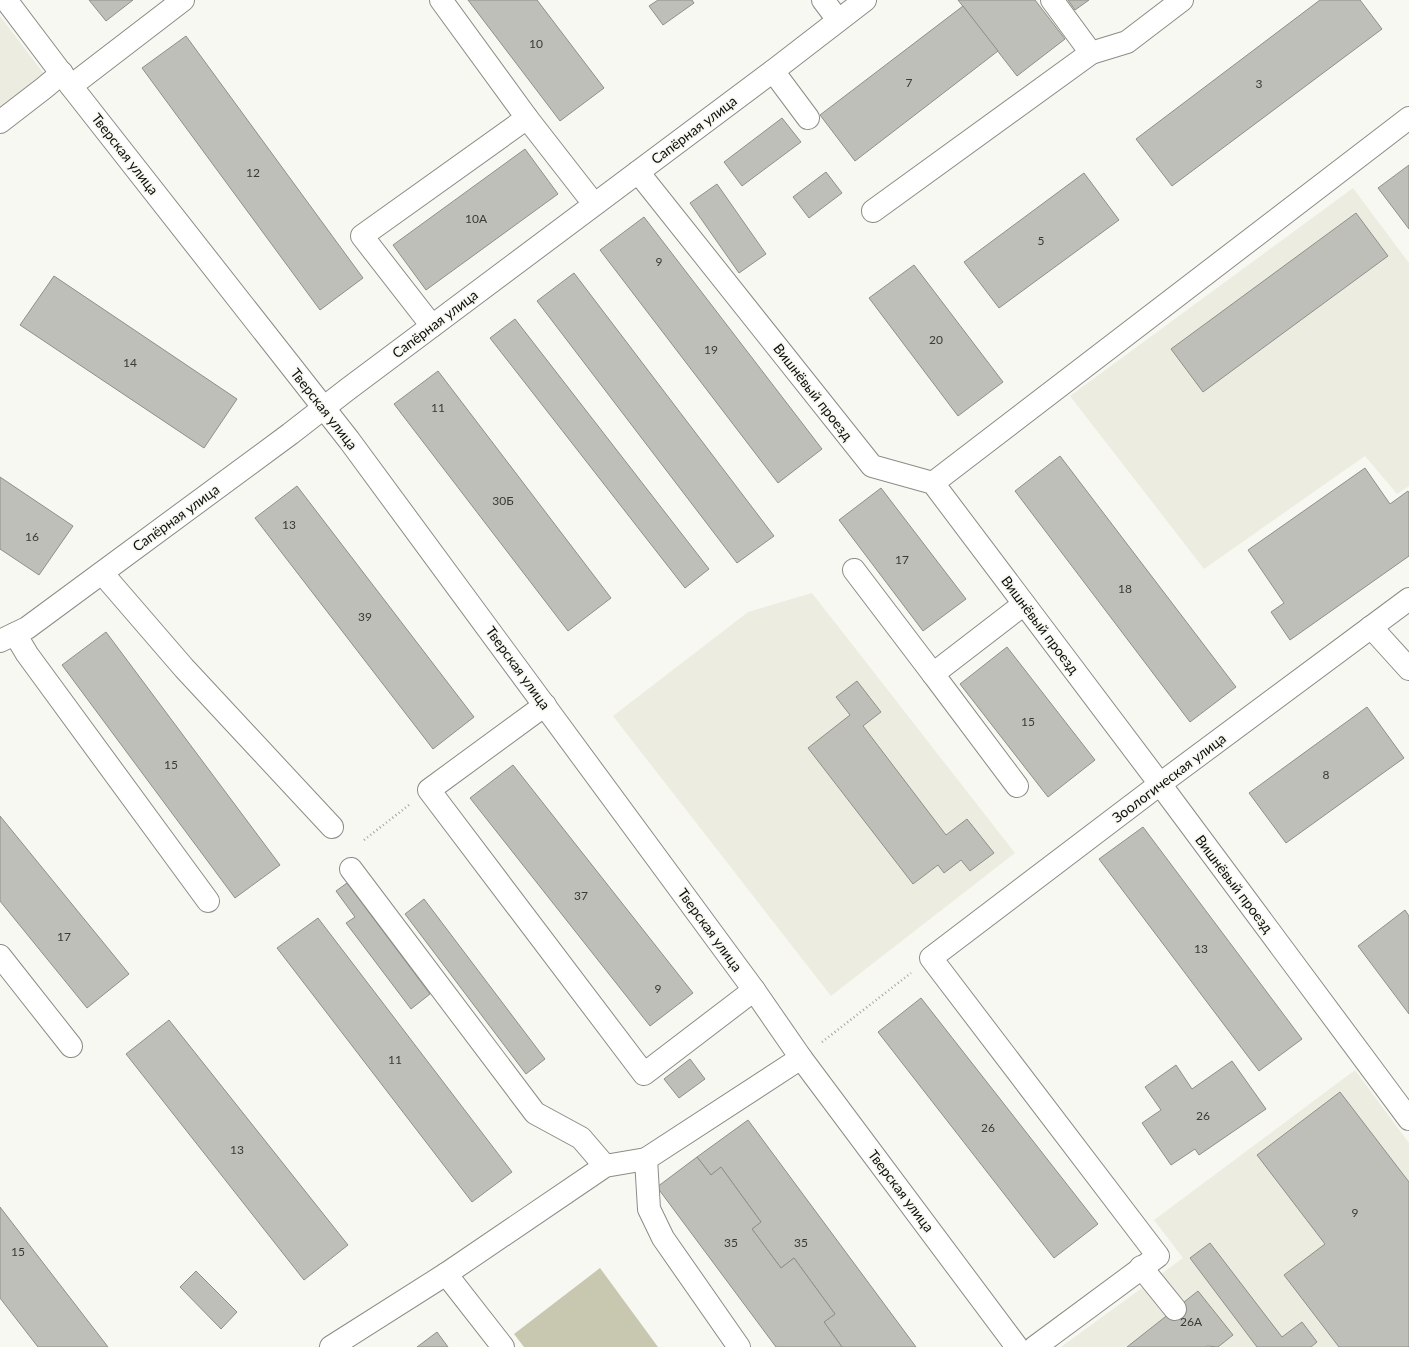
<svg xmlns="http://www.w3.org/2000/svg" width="1409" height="1347" font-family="Lato,sans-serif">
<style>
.built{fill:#edece0}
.green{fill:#c8c7b0}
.building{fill:#bfbfb9;stroke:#90908b}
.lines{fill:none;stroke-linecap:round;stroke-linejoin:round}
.minor-casing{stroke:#8c8c87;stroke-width:24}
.path{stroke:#a4a49f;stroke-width:2.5;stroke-dasharray:1 3;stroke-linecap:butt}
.minor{stroke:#fff;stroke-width:22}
.labels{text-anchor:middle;stroke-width:3.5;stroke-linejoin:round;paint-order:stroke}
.number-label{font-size:12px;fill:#3a3a36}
.street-label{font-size:14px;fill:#0d0d0b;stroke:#f8f8f2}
</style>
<rect width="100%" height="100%" fill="#f8f8f2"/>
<g class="built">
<polygon points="0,16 44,74 0,107"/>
<polygon points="1353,188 1409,263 1409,486 1397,494 1365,456 1204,569 1070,396"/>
<polygon points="812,593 1015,853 831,996 613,716 748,612"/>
<polygon points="1355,1070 1409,1143 1409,1347 1061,1347 1183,1258 1154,1220"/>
</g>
<polygon class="green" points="600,1268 658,1347 524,1347 514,1334"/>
<g class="building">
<polygon points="89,0 133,0 106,21"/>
<polygon points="468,0 537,0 604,88 560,121"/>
<polygon points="658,0 692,0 694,3 663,25 649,6"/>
<polygon points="958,0 1035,0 1065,39 1017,76"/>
<polygon points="1068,0 1089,0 1075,10"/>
<polygon points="1320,0 1360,0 1382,29 1172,186 1136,139"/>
<polygon points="963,6 998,51 855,161 820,115"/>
<polygon points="186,36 363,278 320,310 142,68"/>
<polygon points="782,118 801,142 742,186 724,162"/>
<polygon points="525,149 558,194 426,290 393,245"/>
<polygon points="1409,165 1409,229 1378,188"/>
<polygon points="826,172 842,193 809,218 793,197"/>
<polygon points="1084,173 1119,220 999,308 964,262"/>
<polygon points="717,184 766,254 739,273 690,203"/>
<polygon points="1356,213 1388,256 1203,392 1171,349"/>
<polygon points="644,217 822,449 778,483 600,250"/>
<polygon points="914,265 1003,382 958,416 869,298"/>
<polygon points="574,273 774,536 737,563 537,301"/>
<polygon points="54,276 237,399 204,448 20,325"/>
<polygon points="515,319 709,569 685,588 490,338"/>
<polygon points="438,371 611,598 568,631 394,404"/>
<polygon points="1060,456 1236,687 1190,722 1015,491"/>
<polygon points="1365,468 1390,504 1408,491 1409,493 1409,556 1290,640 1271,612 1284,603 1248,550"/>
<polygon points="0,477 73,526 39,575 0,549"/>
<polygon points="297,486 474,717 433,749 255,518"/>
<polygon points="881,488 966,599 923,631 839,520"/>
<polygon points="106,632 280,865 235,898 62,665"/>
<polygon points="1007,647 1095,760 1048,797 960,684"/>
<polygon points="857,681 881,712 863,726 946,835 967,819 994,853 970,871 961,860 944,873 938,865 913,884 808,748 850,715 836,697"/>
<polygon points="1367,707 1404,758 1286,843 1249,793"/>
<polygon points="513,765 693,993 650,1026 470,798"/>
<polygon points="0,816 129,974 87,1008 0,901"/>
<polygon points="1143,827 1302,1039 1259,1071 1099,859"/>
<polygon points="347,883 430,994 411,1009 346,923 355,917 336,891"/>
<polygon points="424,899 545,1059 526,1074 405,914"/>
<polygon points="1405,910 1409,916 1409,1014 1358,946"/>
<polygon points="318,918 512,1172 472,1202 277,948"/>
<polygon points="921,998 1098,1224 1054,1258 878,1032"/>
<polygon points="169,1020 348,1245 304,1280 126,1054"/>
<polygon points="690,1059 705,1079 679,1098 664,1079"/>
<polygon points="1232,1061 1266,1109 1199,1155 1195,1149 1171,1165 1142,1123 1161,1110 1145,1087 1176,1065 1192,1089"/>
<polygon points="1340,1092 1409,1182 1409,1347 1339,1347 1284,1275 1325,1244 1257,1155"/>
<polygon points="748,1120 916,1347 842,1347 824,1322 835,1314 794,1258 781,1268 752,1229 761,1222 721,1167 711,1175 697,1157"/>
<polygon points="697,1157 711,1175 721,1167 761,1222 752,1229 781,1268 794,1258 835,1314 824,1322 842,1347 776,1347 657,1187"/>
<polygon points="0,1207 108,1347 38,1347 0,1298"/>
<polygon points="1210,1243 1282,1337 1302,1322 1317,1342 1311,1347 1257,1347 1190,1258"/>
<polygon points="196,1271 237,1312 221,1329 180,1287"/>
<polygon points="1198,1291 1233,1335 1218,1347 1207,1346 1206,1347 1127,1347"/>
<polygon points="437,1332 448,1347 417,1347"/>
</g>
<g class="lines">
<g class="minor-casing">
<g id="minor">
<polyline points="6,0 71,86 349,440 754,990 801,1058 1017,1347"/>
<polyline points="441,0 527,118"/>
<polyline points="823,0 838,20"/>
<polyline points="1091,53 1127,42 1182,0"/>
<polyline points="773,71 808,118"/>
<polyline points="71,86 183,0"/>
<polyline points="0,122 44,88 62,73"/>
<polyline points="638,172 872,466 933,483 1160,784 1409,1119"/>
<polyline points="873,211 1091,53 1052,0"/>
<polyline points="432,326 362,236 527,118 594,204"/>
<polyline points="933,483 1409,118"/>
<polyline points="854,570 933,674 1024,604"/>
<polyline points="102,573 184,668 332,827"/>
<polyline points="1371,627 1409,669"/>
<polyline points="15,634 27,654 208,901"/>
<polyline points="0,641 27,628 290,434 348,389 773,71 865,0"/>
<polyline points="933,674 1017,786"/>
<polyline points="545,705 429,790 644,1074 754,990"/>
<polyline points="351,869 535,1113 581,1138 605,1166"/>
<polyline points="0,956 71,1046"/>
<polyline points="646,1159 649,1209 663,1238 739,1347"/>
<polyline points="1141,1267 1175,1309"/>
<polyline points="446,1274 503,1347"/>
<polyline points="331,1347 446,1274 605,1166 646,1159 801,1058"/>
<polyline points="1035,1347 1158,1256 931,958 1160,784 1409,599"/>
</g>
</g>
<g class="path">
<polyline points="364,840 409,805"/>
<polyline points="822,1042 911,973"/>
</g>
<use href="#minor" class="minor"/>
</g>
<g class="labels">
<g class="number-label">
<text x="536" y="48">10</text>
<text x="909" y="87">7</text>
<text x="1259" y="88">3</text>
<text x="253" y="177">12</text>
<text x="476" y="223">10А</text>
<text x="1041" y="245">5</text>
<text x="659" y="266">9</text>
<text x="936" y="344">20</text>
<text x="711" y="354">19</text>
<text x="130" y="367">14</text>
<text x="438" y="412">11</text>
<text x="503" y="505">30Б</text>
<text x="289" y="529">13</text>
<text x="32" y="541">16</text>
<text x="902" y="564">17</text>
<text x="1125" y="593">18</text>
<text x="365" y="621">39</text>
<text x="1028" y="726">15</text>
<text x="171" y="769">15</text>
<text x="1326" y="779">8</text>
<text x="581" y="900">37</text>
<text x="64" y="941">17</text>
<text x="1201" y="953">13</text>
<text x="658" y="993">9</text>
<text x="395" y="1064">11</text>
<text x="1203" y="1120">26</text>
<text x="988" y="1132">26</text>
<text x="237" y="1154">13</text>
<text x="1355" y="1217">9</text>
<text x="731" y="1247">35</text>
<text x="801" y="1247">35</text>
<text x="18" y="1256">15</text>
<text x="1191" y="1326">26А</text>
</g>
<g class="street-label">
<text transform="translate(694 130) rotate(-37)" y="5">Сапёрная улица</text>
<text transform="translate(125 154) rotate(52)" y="5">Тверская улица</text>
<text transform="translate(435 324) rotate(-37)" y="5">Сапёрная улица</text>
<text transform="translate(813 392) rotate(52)" y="5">Вишнёвый проезд</text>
<text transform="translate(324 409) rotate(52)" y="5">Тверская улица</text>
<text transform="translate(176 518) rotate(-36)" y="5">Сапёрная улица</text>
<text transform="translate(1040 625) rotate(53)" y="5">Вишнёвый проезд</text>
<text transform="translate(518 668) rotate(54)" y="5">Тверская улица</text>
<text transform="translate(1169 778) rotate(-37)" y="5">Зоологическая улица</text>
<text transform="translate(1234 884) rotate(53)" y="5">Вишнёвый проезд</text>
<text transform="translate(710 930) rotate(54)" y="5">Тверская улица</text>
<text transform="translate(901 1191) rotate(53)" y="5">Тверская улица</text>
</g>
</g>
</svg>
